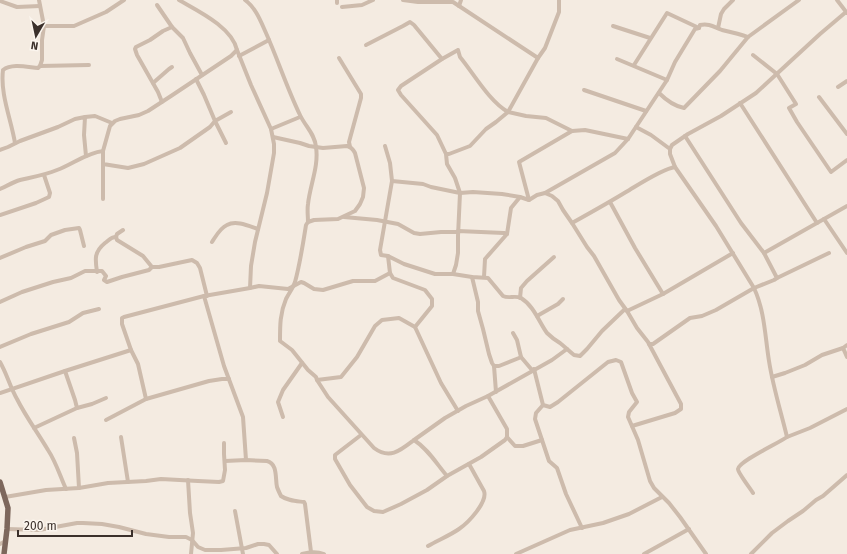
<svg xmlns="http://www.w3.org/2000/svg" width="847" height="554" font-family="'Fira Sans',sans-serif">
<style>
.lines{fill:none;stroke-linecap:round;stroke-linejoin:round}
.minor{stroke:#cdbbac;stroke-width:4}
.major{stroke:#7d675c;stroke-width:5.5}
</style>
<rect width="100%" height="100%" fill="#f4ebe1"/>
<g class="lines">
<g class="minor">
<path d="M179 0C198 11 232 27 237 50L251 85 271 129 274 144V153L267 193 255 242 251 266 250 288"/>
<path d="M245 0C256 8 261 22 266 33 278 60 287 88 300 115 305 126 315 134 316 147 319 166 310 185 308 204 307 210 308 216 308 222"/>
<polyline points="337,0 337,3"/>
<polyline points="403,0 418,2 453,2 538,58 545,48 559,12 559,0"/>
<polyline points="837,0 847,13"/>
<polyline points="0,1 17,7 40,6"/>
<polyline points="157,5 172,27 183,38 190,53 202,75"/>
<polyline points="459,6 461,0"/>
<polyline points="342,7 362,5 373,0"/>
<polyline points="44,26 74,26 106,12 124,0"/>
<polyline points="613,26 650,38"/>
<polyline points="718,28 721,14 724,9 733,0"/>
<polyline points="366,45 403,26 410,22 414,25 442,59"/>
<polyline points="753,55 777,74 796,104 789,108 797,122 831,172 847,160"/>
<polyline points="239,56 269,40"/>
<polyline points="339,58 361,94 361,98 349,142 350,147"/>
<polyline points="538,58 508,112 526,116 546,118 572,131"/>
<polyline points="617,59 667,80"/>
<polyline points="634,65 667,13 699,28"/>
<polyline points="40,66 89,65"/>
<polyline points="153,83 169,69 172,67"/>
<polyline points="838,87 847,81"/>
<polyline points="584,90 646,111"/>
<path d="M659 93C666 100 674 106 684 108L720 71 748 37 799 0"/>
<polyline points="819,97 847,134"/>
<polyline points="162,102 158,92 137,55 135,49 136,47 150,40 163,31 172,27"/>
<polyline points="740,103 817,223"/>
<polyline points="85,117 95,116 112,123"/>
<polyline points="636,127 651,135 670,149"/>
<polyline points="271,129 300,117"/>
<path d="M273 137 300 143 309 146 323 148 347 146C351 147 353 149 355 153L364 188 363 197 360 204 355 211 338 219 314 220 308 222 306 225C303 244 300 264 295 282 293 288 289 293 286 299 280 313 280 325 280 341L292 350 308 370 316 377 317 380 328 397 374 448C390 460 401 450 414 440 428 449 436 463 447 476"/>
<path d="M15 143C11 119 0 94 3 70 12 63 27 67 38 68L40 66 42 60V40L44 26 39 0"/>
<polyline points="226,143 215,121 231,112"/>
<polyline points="385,146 390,163 392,181 380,250 381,255 388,256"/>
<polyline points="0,150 8,147 20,141 58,127 75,119 85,117 84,135 86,156"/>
<polyline points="103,151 103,164 128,168 144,164 180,148 210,127 215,121 204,95 196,79"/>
<polyline points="103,164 103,199"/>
<polyline points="675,167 670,154 670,149 672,145 688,134 721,116 756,93 820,34 846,12"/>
<polyline points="392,181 423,184 431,187 460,193 473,192 502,194 520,197 529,200 537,195 545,193 552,196 558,201 563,210 572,223 587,247 594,256 619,300 627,311 663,294 733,253"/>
<path d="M0 189C7 186 13 182 20 180 33 177 45 175 57 170 73 164 86 153 103 151L110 126 115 121 120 119 139 115 148 111 171 96 231 56 237 50"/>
<path d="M545 193 615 153 628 139 667 80 675 62 695 29 699 28 700 25C709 23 714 27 722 30 731 32 740 34 748 37"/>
<polyline points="529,200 519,162 572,131 585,130 628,139"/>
<polyline points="610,202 635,248 663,294"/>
<polyline points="0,215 36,203 49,197 50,193 44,175"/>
<polyline points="344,217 377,220 398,224 414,233 420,234 441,232 458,232 458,231 504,233 507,234"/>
<polyline points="824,219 847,253"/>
<path d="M572 223C590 213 608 203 626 192 638 185 662 169 675 167L716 226 754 288C765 312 765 337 769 361 773 387 781 412 787 437 779 443 739 461 738 469 738 473 750 488 753 493"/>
<polyline points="123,230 117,234 116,237 117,240 143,256 152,267"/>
<path d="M212 242C216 236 220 228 227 225 236 220 249 226 258 229"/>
<polyline points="764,253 847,206"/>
<polyline points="0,258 26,247 45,241 51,235 65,230 79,228 80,230 84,246"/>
<path d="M97 272C95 259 94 252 105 243 109 240 111 237 116 237"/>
<polyline points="390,273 393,278 425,290 432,299 432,306 415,327"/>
<path d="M453 274 472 277 488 278 503 296C509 299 515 295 521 298 534 306 539 322 547 333 551 337 555 340 560 343 565 347 569 351 574 355L580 356 587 349 602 331 625 309"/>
<polyline points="472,277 478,302 478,311 483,329 489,354 492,363 494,366 496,392"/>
<polyline points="484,277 485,259 507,234 511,208 520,197"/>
<polyline points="777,278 829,253"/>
<polyline points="204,296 224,366 243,417 246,460"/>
<polyline points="520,298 521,288 527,281 554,257"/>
<polyline points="0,302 22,292 53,282 71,278 85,271 102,271 106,276 104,280 107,282 122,277 149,270 152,267 159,267 192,260 197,263 200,268 207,296"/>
<polyline points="627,311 637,328 648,342 649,344 653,344 690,318 702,316 716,310 754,288 774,280 777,278 764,253 741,223 685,136"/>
<polyline points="537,316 558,304 563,299"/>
<polyline points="0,347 31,334 69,322 83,313 99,309"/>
<polyline points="843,348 847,357"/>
<polyline points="521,357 532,370"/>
<path d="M0 362C7 374 10 387 17 399 26 417 38 433 48 450 56 462 60 476 66 489"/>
<polyline points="494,366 499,366 519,358 521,357 517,340 513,333"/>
<polyline points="534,369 543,405 550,407 558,402 608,362 616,360 621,362 632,393 637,402 629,412 628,417 638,440 650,481 654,488 669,503 680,517 706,554"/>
<polyline points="772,377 785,373 805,365 822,355 843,348 847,345"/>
<polyline points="317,380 341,377 357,357 375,326 382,320 399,318 415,327 441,383 458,411"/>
<polyline points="0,393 65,371 131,350"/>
<path d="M146 399 138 364 131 350 122 324V318L124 317 204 296 250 288 259 286 288 289 301 282 304 283 314 289 323 290 353 281H375L390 273 388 256 404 264 435 274H453L456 265 458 253V236L460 193 455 178 447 164 446 154H449L470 146 486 129 496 122 508 112C489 101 474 74 460 57L458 50 442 59 401 86 398 90 401 95 437 135 446 154"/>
<polyline points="543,405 536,413 535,419 549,461 557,468 566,494 582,528"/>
<polyline points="77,408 92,404 106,398"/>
<polyline points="283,417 278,402 283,390 302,363"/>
<polyline points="106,420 146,399 209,381 222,379 229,379"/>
<polyline points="632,426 675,413 681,409 681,404 649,344"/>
<polyline points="34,428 77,408 75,400 65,371"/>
<polyline points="361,435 335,455 335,459 350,485 367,507 374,511 383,512 401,504 427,490 447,476 481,457 505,440 507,437 507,429 488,396"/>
<polyline points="121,437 128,482"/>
<polyline points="507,437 515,446 523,446 542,440"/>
<polyline points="787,437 810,428 847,409"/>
<polyline points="74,438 77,453 79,488"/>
<polyline points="414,440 445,418 466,406 488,396 552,360 567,349"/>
<path d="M225 461 246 460 267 461C278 464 275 478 277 487 278 490 280 494 281 496 288 501 295 501 304 502L305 504 311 552"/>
<polyline points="188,480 190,513 193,533 191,554"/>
<polyline points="5,497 46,490 79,488 108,483 146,481 161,479 198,481 219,482 223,481 225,470 224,454 224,443"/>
<polyline points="235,511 243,554"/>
<polyline points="7,529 39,530 77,523 83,523 102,524 119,527 146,534 169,537 186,537 192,540 198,547 205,550 221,550 246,548 258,544 264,544 269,545 277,554"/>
<polyline points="0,544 6,541"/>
<path d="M428 546C438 540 449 536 459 529 468 523 488 502 484 491L469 464"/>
<path d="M302 554C309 552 316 551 324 554"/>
<polyline points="516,554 570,530 603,523 629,514 662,497"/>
<polyline points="644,554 689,529"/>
<polyline points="751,554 772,533 788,521 803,511 816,500 823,496 847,475"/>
</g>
<polyline class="major" points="0,482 8,508 7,529 4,554"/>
</g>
<g transform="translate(36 36) rotate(189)" stroke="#fbf5ee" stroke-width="3" paint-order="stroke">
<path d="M0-3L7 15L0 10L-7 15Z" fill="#3b302b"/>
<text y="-6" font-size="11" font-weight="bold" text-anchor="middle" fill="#3b302b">N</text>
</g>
<path d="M18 530v6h114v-6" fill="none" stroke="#3b302b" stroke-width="2"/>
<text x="24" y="530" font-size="12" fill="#3b302b" stroke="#fbf5ee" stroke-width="3" paint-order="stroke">200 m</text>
</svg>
